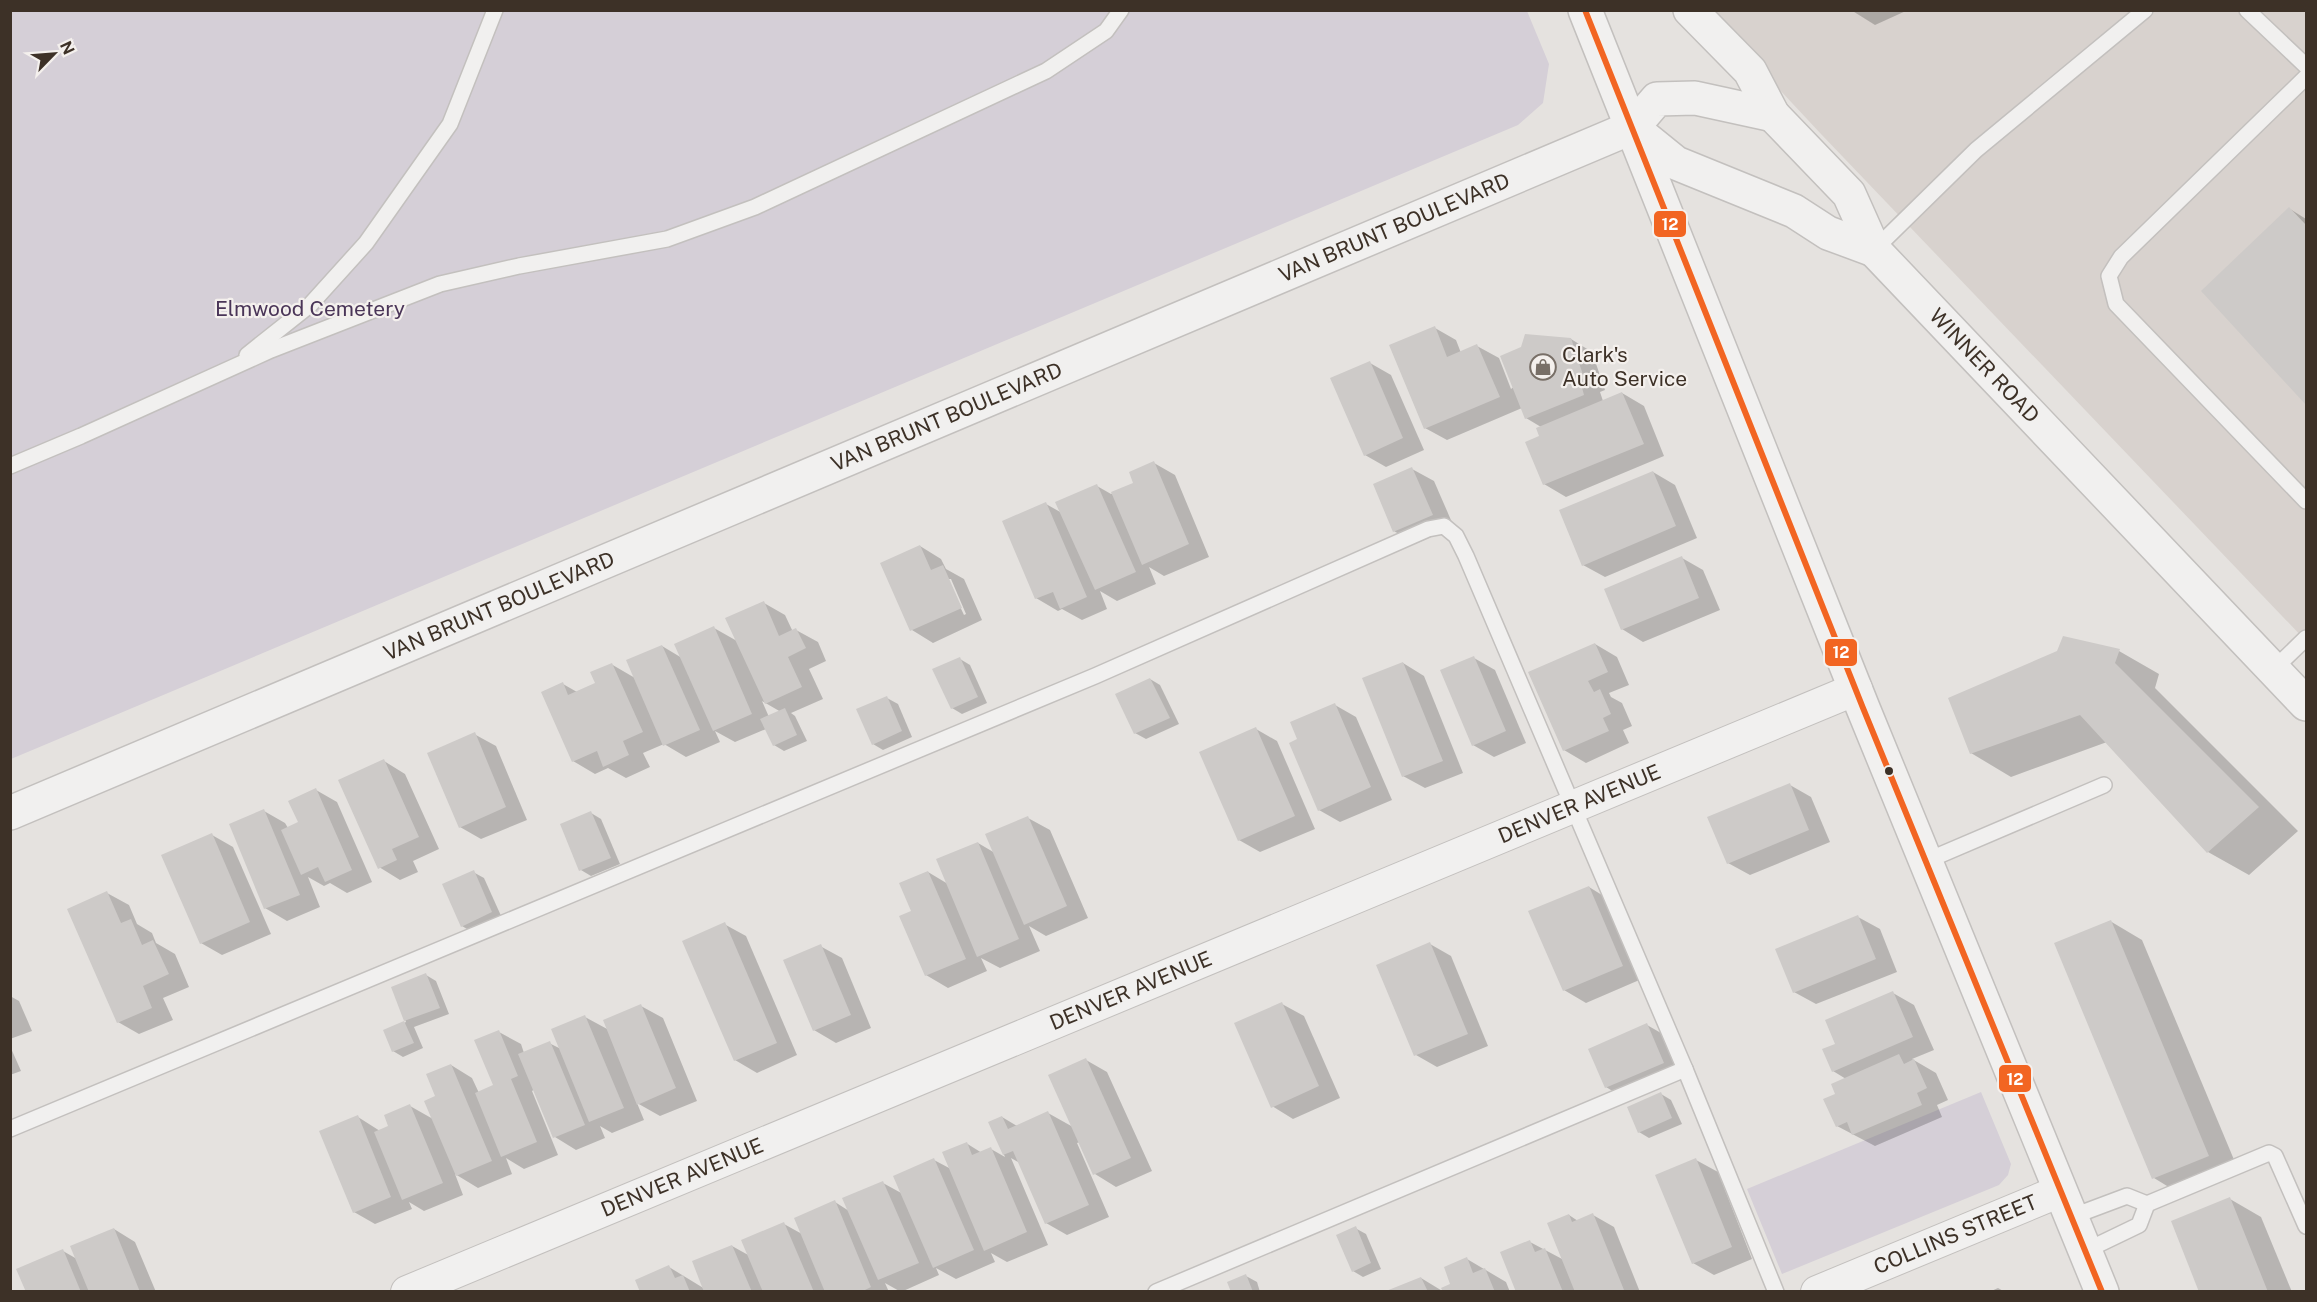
<svg xmlns="http://www.w3.org/2000/svg" width="2317" height="1302" font-family="'Public Sans',sans-serif">
<style>
.built{fill:#d8d2ce}
.green{fill:#d5cfd7}
.shadow{fill:#0003;fill-rule:evenodd}
.building{fill:#cdcac8}
.lines{fill:none;stroke-linecap:round;stroke-linejoin:round}
.service-casing{stroke:#c3c0be;stroke-width:18}
.minor-casing{stroke:#c3c0be;stroke-width:34}
.tertiary-casing{stroke:#c3c0be;stroke-width:36}
.service{stroke:#f1f0ef;stroke-width:15}
.minor{stroke:#f1f0ef;stroke-width:32}
.tertiary{stroke:#f1f0ef;stroke-width:33}
.bus-1-casing{stroke:#f4f0ed;stroke-width:10}
.bus-1{stroke:#f26522;stroke-width:6}
.bus-dot{fill:#3d3127;stroke:#f4f0ed;stroke-width:2}
.labels{text-anchor:middle;stroke-width:4.5;stroke-linejoin:round;paint-order:stroke}
.street-label{font-size:21px;fill:#3d3127;stroke:#f4f0ed}
.park-label{font-size:21px;fill:#4a3558;stroke:#f4f0ed}
.poi-label{font-size:21px;fill:#3d3127;stroke:#f4f0ed;text-anchor:start}
.line-badge{stroke:#f4f0ed;stroke-width:2}
.badge-label{font-size:16px;text-anchor:middle;font-weight:bold;fill:#fff}
</style>
<rect width="100%" height="100%" fill="#e5e2df"/>
<polygon class="built" points="1706,11 2306,11 2306,641 1821,134"/>
<g class="green">
<polygon points="11,11 1527,11 1549,64 1543,103 1518,125 11,759"/>
<polygon points="1981,1092 2011,1164 2008,1175 1999,1185 1782,1274 1747,1189"/>
</g>
<g class="shadow">
<polygon points="1851,10 1908,10 1875,25"/>
<polygon points="2290,209 2306,219 2306,403 2203,291"/>
<polygon points="1435,328 1456,340 1461,353 1477,346 1499,358 1511,389 1571,339 1592,352 1605,390 1600,392 1603,401 1622,393 1644,406 1664,456 1566,497 1544,484 1541,427 1526,418 1522,408 1447,440 1425,428"/>
<polygon points="1370,363 1391,375 1424,450 1386,467 1365,455"/>
<polygon points="1154,463 1175,475 1209,557 1164,576 1149,567 1156,584 1117,601 1100,591 1107,609 1082,620 1062,609 1058,611 1036,598 1046,504 1062,513 1097,486 1111,494 1135,483"/>
<polygon points="1412,469 1434,481 1454,527 1415,544 1394,531"/>
<polygon points="1653,472 1675,485 1697,538 1605,577 1583,565"/>
<path d="M920 546 941 559 946 569 964 579 982 620 933 643 912 630ZM947 579H951L966 614 964 615Z"/>
<polygon points="1682,558 1703,570 1720,610 1643,642 1622,629"/>
<path d="M764 603 785 615 793 632 796 630 818 642 826 661 809 669 823 699 791 713 795 716 807 741 784 751 774 745 766 729 735 742 715 731 720 742 686 757 664 744 643 753 650 767 626 778 608 768 595 774 573 761 563 684 577 692 597 684 611 664 635 678 662 646 682 658 714 628 737 641ZM762 701 781 712 769 717Z"/>
<polygon points="1595,644 1617,657 1629,685 1609,693 1611,697 1622,703 1632,726 1623,730 1629,743 1586,763 1564,750"/>
<polygon points="2119,651 2159,674 2155,688 2298,831 2249,875 2208,852 2107,742 2011,777 1971,753"/>
<polygon points="1474,658 1495,670 1526,743 1494,757 1473,745"/>
<polygon points="960,659 970,665 987,703 962,714 952,708"/>
<polygon points="1403,663 1424,676 1463,773 1425,788 1403,776"/>
<polygon points="1150,679 1160,685 1179,724 1146,739 1135,733"/>
<polygon points="887,698 898,704 912,737 883,750 873,744"/>
<polygon points="1335,705 1356,717 1392,800 1340,822 1319,810"/>
<polygon points="1256,729 1277,741 1315,829 1260,852 1239,840"/>
<polygon points="474,734 496,746 527,820 481,839 460,827"/>
<polygon points="384,761 405,774 439,849 413,861 418,872 400,880 379,867"/>
<polygon points="1790,785 1811,797 1830,842 1750,875 1728,863"/>
<polygon points="316,790 337,802 372,882 347,893 330,883 324,886 308,877 320,907 287,921 265,908 264,811 285,823 288,828 300,823"/>
<polygon points="591,813 601,819 620,864 591,876 581,870"/>
<polygon points="1028,818 1050,830 1088,918 1046,936 1029,926 1040,951 1000,968 981,958 987,971 948,988 926,975 913,912 928,872 948,884 978,843 995,853"/>
<polygon points="212,835 233,847 271,934 222,955 201,943"/>
<polygon points="473,872 484,878 502,918 472,932 462,926"/>
<polygon points="1589,887 1610,900 1644,978 1586,1003 1564,990"/>
<polygon points="107,893 129,905 137,924 152,933 156,943 175,954 189,987 163,998 173,1020 139,1034 118,1022"/>
<polygon points="1858,917 1880,929 1897,972 1816,1004 1794,992"/>
<polygon points="2110,921 2142,940 2240,1174 2185,1197 2154,1178 2056,944"/>
<polygon points="724,924 746,936 797,1055 757,1073 735,1060"/>
<polygon points="1430,944 1451,956 1488,1046 1437,1067 1416,1055"/>
<polygon points="820,946 842,958 871,1028 836,1043 814,1030"/>
<polygon points="426,975 436,981 449,1014 414,1027 423,1048 403,1057 393,1051 385,1031 406,1022 393,988"/>
<polygon points="1893,993 1914,1005 1934,1050 1912,1059 1936,1073 1948,1100 1937,1105 1942,1117 1875,1146 1837,1126 1837,1095 1846,1079 1833,1071 1837,1044"/>
<polygon points="10,996 19,1001 32,1031 10,1039"/>
<polygon points="1282,1004 1304,1016 1340,1098 1293,1119 1272,1106"/>
<polygon points="641,1006 663,1018 697,1101 660,1116 637,1103 644,1120 612,1133 600,1126 605,1138 576,1150 555,1137 535,1089 532,1091 558,1155 524,1169 506,1158 512,1174 478,1188 455,1174 463,1195 424,1211 409,1202 412,1209 375,1224 354,1212 358,1117 380,1131 390,1127 410,1106 433,1119 437,1097 451,1065 472,1078 479,1093 495,1086 499,1032 521,1044 524,1053 549,1043 561,1049 585,1017 609,1030"/>
<polygon points="1647,1025 1668,1037 1685,1075 1627,1100 1606,1087"/>
<polygon points="10,1046 21,1071 10,1075"/>
<polygon points="1086,1060 1107,1072 1152,1171 1116,1187 1095,1174 1080,1142 1077,1143 1109,1217 1067,1235 1046,1223 1020,1163 1011,1158 1048,1245 1007,1262 991,1253 995,1262 956,1279 936,1268 939,1275 901,1292 885,1283 889,1292 642,1292 669,1267 705,1289 732,1246 750,1256 784,1224 802,1234 835,1202 849,1211 883,1183 903,1194 934,1160 951,1169 966,1143 982,1153 991,1149 1005,1157 990,1122 1002,1117 1017,1126 1048,1113 1073,1127"/>
<polygon points="1661,1094 1671,1100 1682,1124 1649,1138 1639,1132"/>
<polygon points="1696,1160 1718,1172 1752,1259 1714,1275 1693,1263"/>
<polygon points="2230,1199 2261,1217 2292,1292 2201,1292"/>
<polygon points="1569,1215 1578,1221 1593,1215 1614,1227 1640,1292 1518,1292 1530,1242 1564,1260"/>
<polygon points="1355,1228 1366,1234 1381,1269 1363,1277 1353,1271"/>
<polygon points="114,1229 135,1242 156,1292 27,1292 63,1251 77,1259"/>
<polygon points="1467,1259 1506,1282 1510,1292 1444,1292 1452,1285"/>
<polygon points="1246,1276 1257,1282 1260,1292 1232,1292"/>
<polygon points="1421,1278 1444,1292 1390,1292"/>
<polygon points="1998,1288 2005,1292 1989,1292"/>
</g>
<g class="building">
<polygon points="2289,207 2306,225 2306,405 2201,291"/>
<polygon points="1435,326 1447,357 1477,344 1500,397 1424,429 1389,345"/>
<polygon points="1525,334 1571,338 1584,378 1580,380 1584,395 1525,419 1500,356 1521,347"/>
<polygon points="1370,361 1403,438 1364,456 1330,378"/>
<polygon points="1622,392 1644,444 1543,485 1525,442 1539,436 1536,428"/>
<polygon points="1154,461 1189,544 1142,565 1111,492 1133,483 1129,472"/>
<polygon points="1412,467 1433,515 1393,532 1373,484"/>
<polygon points="1653,471 1676,526 1582,566 1559,510"/>
<polygon points="1097,484 1136,572 1095,590 1055,502"/>
<polygon points="1046,502 1087,597 1060,609 1053,592 1035,599 1002,521"/>
<polygon points="920,545 931,570 943,565 962,608 910,631 880,563"/>
<polygon points="1682,556 1699,598 1621,630 1604,589"/>
<polygon points="764,601 779,636 796,628 806,648 788,657 802,687 765,704 725,618"/>
<polygon points="714,626 752,714 713,731 674,644"/>
<polygon points="2063,636 2120,649 2115,663 2259,807 2207,853 2080,715 1970,754 1948,698 2057,651"/>
<polygon points="1595,643 1608,672 1588,681 1594,692 1600,689 1611,714 1603,718 1609,731 1563,751 1528,672"/>
<polygon points="662,645 700,730 663,746 626,660"/>
<polygon points="1474,656 1506,731 1472,746 1440,670"/>
<polygon points="960,657 978,697 951,709 932,669"/>
<polygon points="1403,662 1443,761 1402,777 1362,678"/>
<polygon points="612,663 643,732 623,741 629,755 603,767 597,751 572,762 541,692 563,682 568,695 595,683 590,672"/>
<polygon points="1150,678 1170,718 1134,734 1115,694"/>
<polygon points="887,696 902,731 872,745 856,709"/>
<polygon points="1335,703 1371,787 1318,811 1289,743 1297,739 1290,722"/>
<polygon points="785,708 797,735 773,746 760,719"/>
<polygon points="1256,727 1295,816 1238,841 1199,752"/>
<polygon points="475,732 506,807 459,828 427,753"/>
<polygon points="384,759 419,837 392,849 397,860 378,869 338,780"/>
<polygon points="1790,783 1809,830 1727,864 1707,817"/>
<polygon points="316,788 352,870 325,882 318,867 301,875 281,830 298,822 288,801"/>
<polygon points="264,809 300,895 264,909 229,824"/>
<polygon points="591,811 611,858 579,871 560,824"/>
<polygon points="1028,816 1067,906 1024,925 985,834"/>
<polygon points="212,833 250,922 200,944 161,855"/>
<polygon points="978,842 1019,939 977,957 936,859"/>
<polygon points="474,870 492,912 461,927 442,884"/>
<polygon points="928,871 966,959 925,976 899,916 911,911 899,883"/>
<polygon points="1589,886 1623,966 1563,991 1528,911"/>
<polygon points="107,891 121,923 131,919 142,945 153,940 169,974 143,986 152,1008 117,1023 67,909"/>
<polygon points="1858,915 1876,959 1793,993 1775,949"/>
<polygon points="2111,920 2209,1156 2152,1179 2054,943"/>
<polygon points="725,922 777,1043 734,1061 682,941"/>
<polygon points="1430,942 1468,1034 1414,1056 1376,965"/>
<polygon points="821,944 851,1015 813,1031 783,960"/>
<polygon points="426,973 440,1008 404,1021 391,987"/>
<polygon points="1893,991 1913,1037 1832,1072 1822,1049 1835,1044 1825,1020"/>
<polygon points="1282,1002 1319,1086 1271,1108 1234,1023"/>
<polygon points="641,1004 676,1088 637,1105 603,1020"/>
<polygon points="585,1015 624,1108 589,1122 551,1029"/>
<polygon points="404,1021 414,1043 392,1052 383,1030"/>
<polygon points="1647,1023 1664,1063 1605,1088 1588,1049"/>
<polygon points="499,1030 518,1076 511,1079 537,1142 501,1157 475,1093 493,1085 474,1040"/>
<polygon points="550,1041 585,1125 553,1138 518,1054"/>
<polygon points="1899,1054 1904,1064 1914,1059 1927,1088 1917,1093 1922,1105 1852,1135 1847,1122 1836,1127 1823,1099 1835,1094 1831,1084"/>
<polygon points="1086,1058 1131,1158 1093,1175 1048,1075"/>
<polygon points="451,1064 492,1161 456,1176 424,1101 435,1096 426,1074"/>
<polygon points="1661,1092 1672,1118 1638,1133 1627,1107"/>
<polygon points="410,1104 443,1183 402,1200 374,1132 388,1126 384,1115"/>
<polygon points="1048,1111 1089,1205 1045,1224 1013,1151 1003,1155 988,1122 1002,1116 1008,1129"/>
<polygon points="358,1115 391,1197 353,1213 319,1131"/>
<polygon points="967,1142 972,1155 991,1147 1027,1232 984,1251 942,1152"/>
<polygon points="934,1158 974,1250 933,1268 893,1176"/>
<polygon points="1696,1158 1732,1247 1692,1264 1655,1175"/>
<polygon points="883,1181 919,1263 878,1280 842,1198"/>
<polygon points="2230,1197 2268,1292 2199,1292 2171,1221"/>
<polygon points="835,1200 871,1287 861,1292 825,1292 794,1218"/>
<polygon points="1593,1213 1624,1290 1622,1292 1575,1292 1547,1223 1569,1214 1572,1222"/>
<polygon points="784,1222 814,1292 763,1292 741,1240"/>
<polygon points="1356,1226 1371,1263 1352,1272 1336,1235"/>
<polygon points="114,1228 140,1292 89,1292 70,1246"/>
<polygon points="1530,1240 1535,1252 1545,1248 1563,1292 1516,1292 1500,1252"/>
<polygon points="732,1245 752,1292 704,1292 692,1261"/>
<polygon points="63,1249 81,1292 26,1292 16,1269"/>
<polygon points="1467,1257 1473,1273 1485,1268 1495,1292 1443,1292 1441,1288 1450,1284 1444,1267"/>
<polygon points="669,1265 675,1278 683,1275 690,1292 640,1292 635,1280"/>
<polygon points="1246,1274 1253,1292 1231,1292 1227,1282"/>
<polygon points="1421,1277 1428,1292 1386,1292 1386,1291"/>
</g>
<g class="lines">
<g class="service-casing">
<g id="service">
<polyline points="2247,10 2306,66"/>
<polyline points="2306,77 2121,257 2109,276 2116,304 2306,501"/>
<polyline points="1874,250 1976,150 2145,10"/>
<polyline points="247,355 310,305 366,243 450,124 495,10"/>
<polyline points="10,466 81,436 271,350 440,284 519,266 667,239 755,207 1046,71 1106,31 1121,10"/>
<polyline points="2273,670 2306,638"/>
<polyline points="1926,861 2104,785"/>
<polyline points="10,1129 1095,676 1428,529 1444,526 1456,536 1466,556 1685,1069"/>
<polyline points="2147,1204 2269,1153 2275,1156 2306,1226"/>
<polyline points="2071,1217 2127,1196 2147,1204 2139,1225 2085,1251"/>
<polyline points="1156,1292 1685,1069 1776,1292"/>
</g>
</g>
<g class="minor-casing">
<g id="minor">
<path id="s1" d="M407 1292 1856 689"/>
<path id="s2" d="M1817 1292 2060 1191"/>
</g>
</g>
<g class="tertiary-casing">
<g id="tertiary">
<polyline points="1585,10 1863,708 2102,1292"/>
<path id="s3" d="M1690 10 1750 71 1773 115 1849 194 1874 250 2306 704"/>
<polyline points="1634,129 1676,163 1794,211 1828,233 1874,250"/>
<path id="s4" d="M10 813 1633 127 1657 99 1695 98 1773 115"/>
</g>
</g>
<use href="#service" class="service"/>
<use href="#minor" class="minor"/>
<use href="#tertiary" class="tertiary"/>
<g class="bus-1-casing">
<polyline id="bus-1" points="1585,10 1863,708 2102,1292"/>
</g>
<use href="#bus-1" class="bus-1"/>
</g>
<defs>
<g id="shop-ring" transform="scale(1.35)"><circle r="9.5" fill="#f4f0ed" stroke="#786f67" stroke-width="1.5"/><path d="M-5-2.5h2.3a2.7 3.5 0 0 1 5.4 0H5L5.5 6h-11ZM-1.5-2.5h3a1.5 2.3 0 0 0-3 0Z" fill="#786f67"/></g>
</defs>
<g fill-rule="evenodd">
<use href="#shop-ring" x="1543" y="367"/>
</g>
<circle class="bus-dot" cx="1889" cy="771" r="5"/>
<g class="labels">
<g class="street-label">
<text dy="7" stroke="none"><textPath href="#s4" startOffset="1503">VAN BRUNT BOULEVARD</textPath></text>
<text dy="7" stroke="none"><textPath href="#s3" startOffset="466">WINNER ROAD</textPath></text>
<text dy="7" stroke="none"><textPath href="#s4" startOffset="1017">VAN BRUNT BOULEVARD</textPath></text>
<text dy="7" stroke="none"><textPath href="#s4" startOffset="531">VAN BRUNT BOULEVARD</textPath></text>
<text dy="7" stroke="none"><textPath href="#s1" startOffset="1270">DENVER AVENUE</textPath></text>
<text dy="7" stroke="none"><textPath href="#s1" startOffset="784">DENVER AVENUE</textPath></text>
<text dy="7" stroke="none"><textPath href="#s1" startOffset="298">DENVER AVENUE</textPath></text>
<text dy="7" stroke="none"><textPath href="#s2" startOffset="150">COLLINS STREET</textPath></text>
</g>
<g class="park-label">
<text x="310" y="316">Elmwood Cemetery</text>
</g>
<g class="poi-label">
<text x="1562" y="362">Clark's<tspan x="1562" dy="24">Auto Service</tspan></text>
</g>
</g>
<g class="line-badge">
<rect x="1653" y="210" width="34" height="28" rx="6" fill="#f26522"/>
<rect x="1824" y="638" width="34" height="29" rx="6" fill="#f26522"/>
<rect x="1998" y="1064" width="34" height="29" rx="6" fill="#f26522"/>
</g>
<g class="badge-label">
<text x="1670" y="230">12</text>
<text x="1841" y="658">12</text>
<text x="2015" y="1085">12</text>
</g>
<rect width="2317" height="1302" fill="none" stroke="#3d3127" stroke-width="24"/>
<g transform="translate(54 54) rotate(65)" stroke="#f4f0ed" stroke-width="4.5" paint-order="stroke">
<path d="M0-4.5L10 22L0 15L-10 22Z" fill="#3d3127"/>
<text y="-9" font-size="16" font-weight="bold" text-anchor="middle" fill="#3d3127">N</text>
</g>
</svg>
